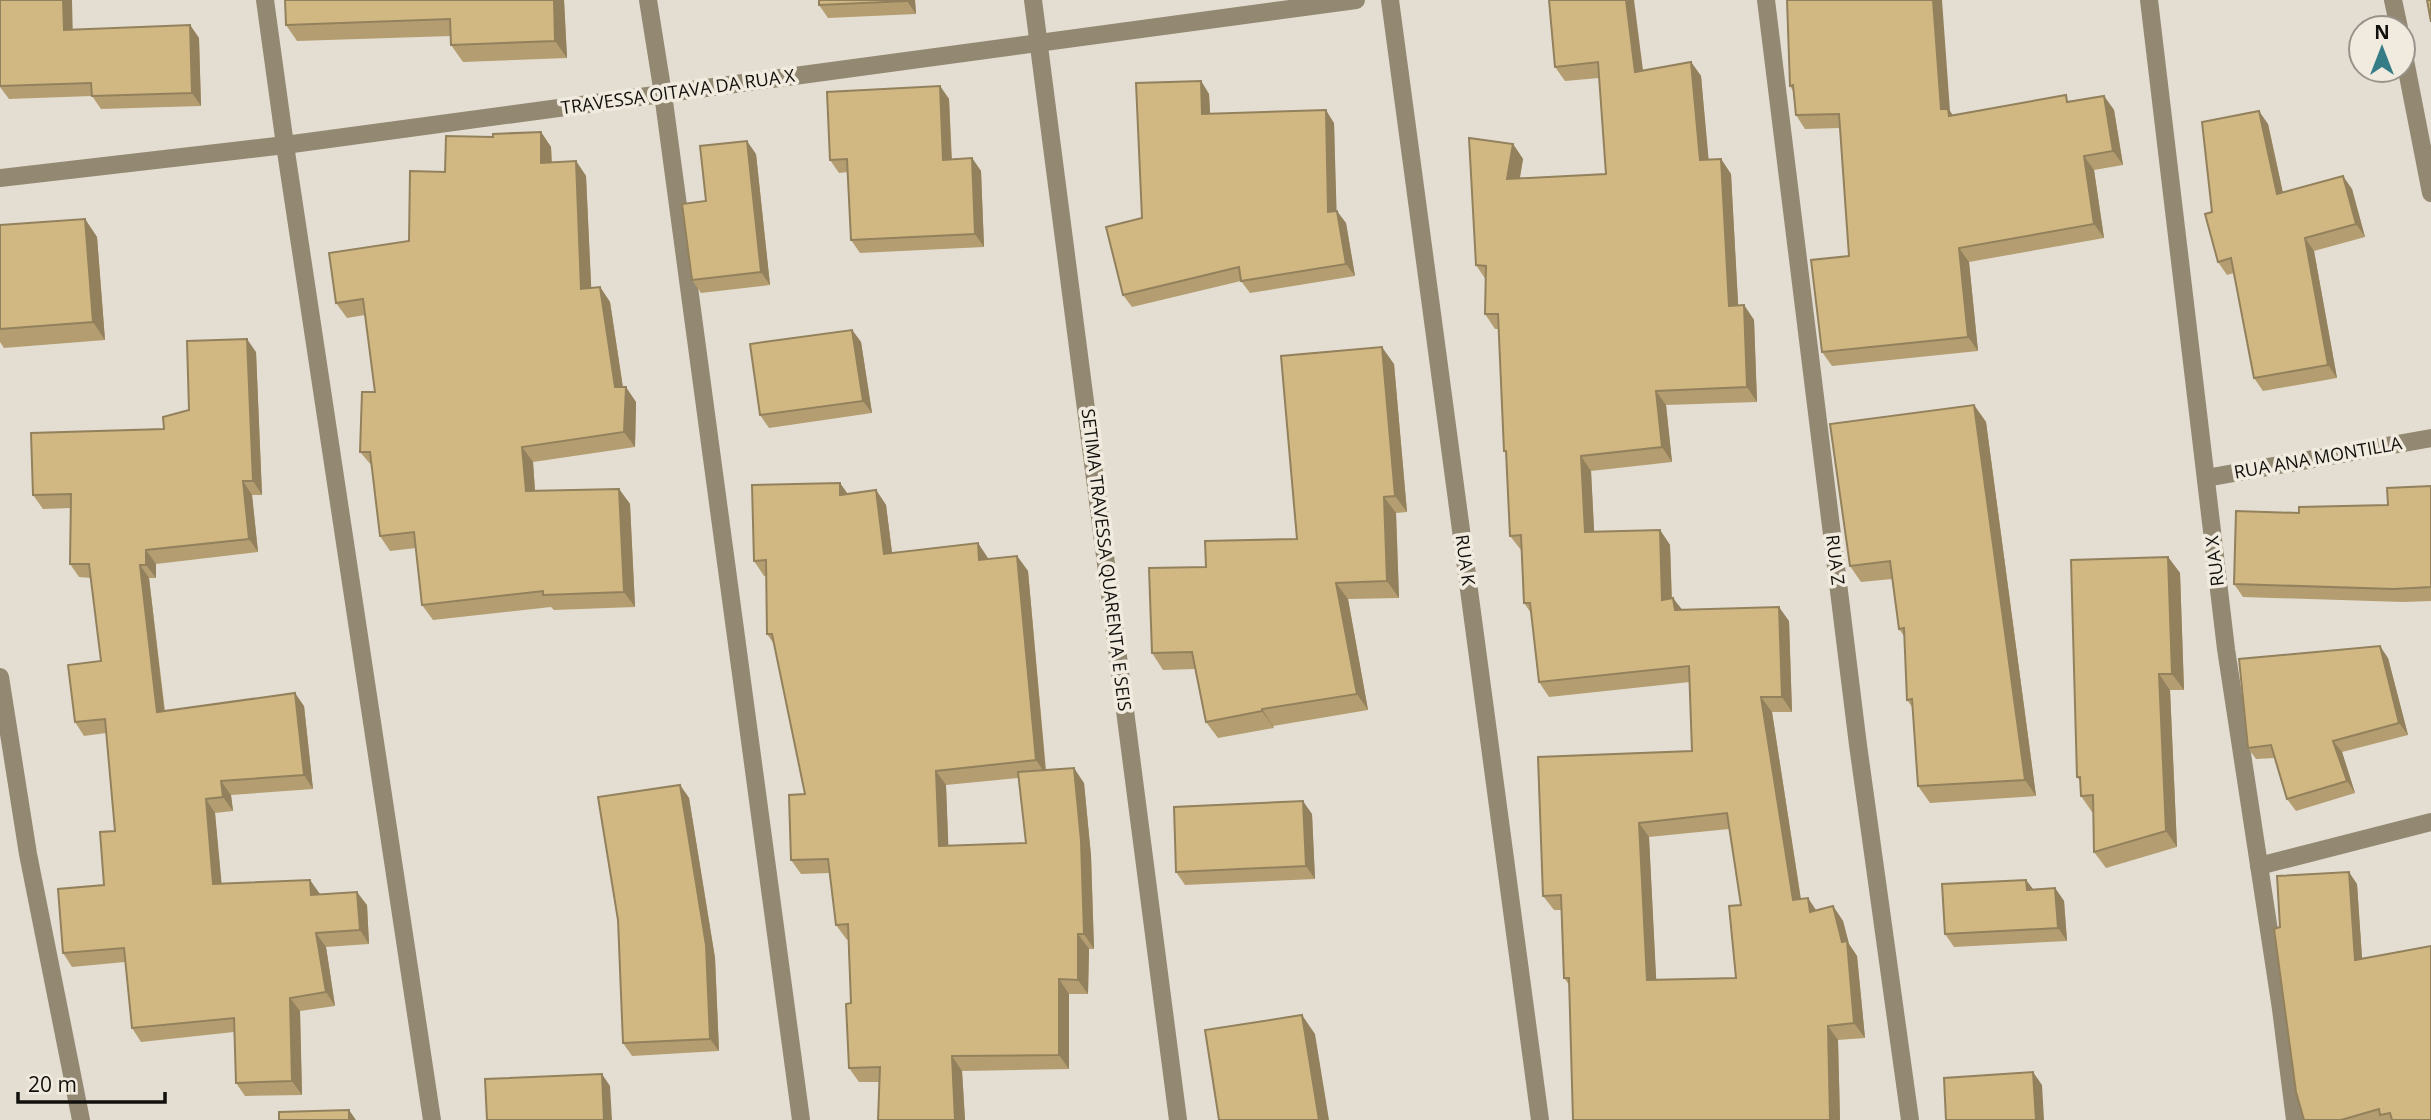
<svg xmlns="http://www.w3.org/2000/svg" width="2431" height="1120" font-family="'Open Sans',sans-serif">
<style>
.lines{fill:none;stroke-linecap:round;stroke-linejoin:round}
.minor{stroke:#938872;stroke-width:18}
.wall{fill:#b49e71;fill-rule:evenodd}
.shaded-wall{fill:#92815c}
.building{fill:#d1b883;stroke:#92815c;stroke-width:2;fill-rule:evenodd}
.labels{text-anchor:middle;stroke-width:7;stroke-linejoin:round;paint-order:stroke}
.street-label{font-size:18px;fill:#12100c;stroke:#f1ebdf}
</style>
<rect width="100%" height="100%" fill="#e4ded2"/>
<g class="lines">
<g class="minor">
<polyline points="265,0 285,145 432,1120"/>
<polyline points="648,0 663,94 801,1120"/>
<polyline points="1033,0 1178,1120"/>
<polyline points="1390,0 1540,1120"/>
<polyline points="1766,0 1858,745 1910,1120"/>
<polyline points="2149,0 2226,649 2281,1009 2295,1120"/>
<polyline points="2393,0 2399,28"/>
<polyline points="2403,50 2431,193"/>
<polyline points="0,178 285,145 1356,0"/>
<polyline points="2206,478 2431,438"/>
<polyline points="0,677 28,854 81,1120"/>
<polyline points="2259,866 2431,822"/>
</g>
</g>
<g class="wall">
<polygon points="564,0 567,58 463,62 451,45 451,36 297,41 286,25"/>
<polygon points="915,0 916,14 828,18 819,5"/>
<path d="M1549 0 1643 70 1691 62 1701 76 1708 159H1721L1731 174 1738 305H1744L1754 320 1757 402 1666 405 1672 462 1591 471 1594 532 1660 530 1670 545 1672 598 1681 610 1789 621 1792 712H1772L1801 899 1816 910 1833 906 1843 921 1849 944 1857 956 1865 1038 1838 1040 1840 1120H1573L1570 986 1564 978 1561 910H1554L1543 896 1692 751 1690 682 1549 697 1539 682 1531 613 1524 603 1521 550 1510 536 1506 454 1504 451 1499 329H1495L1485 314 1486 280 1476 265 1513 144 1523 159 1520 178 1606 174 1599 78 1565 81 1555 67ZM1729 829 1741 905 1736 978 1656 980 1649 837Z"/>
<polygon points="1787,0 1950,111 1952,115 2070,101 2104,96 2114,110 2123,165 2094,170 2104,238 1969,262 1978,351 1832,366 1822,352 1849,256 1840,128 1805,129 1796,115 1793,91 1790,86"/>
<polygon points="190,25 199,38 201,106 101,109 92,96 9,99 0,87 73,30"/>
<polygon points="1201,81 1209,94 1210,114 1334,123 1336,211 1346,223 1355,276 1250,293 1241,281 1132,307 1123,295 1142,218"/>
<polygon points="940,86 949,99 952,159 972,158 981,171 984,247 860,253 851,240 848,172 839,173 830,160"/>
<polygon points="2268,124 2283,193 2352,189 2365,237 2314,251 2337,378 2263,391 2254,378 2234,273 2227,275 2218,262 2212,212"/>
<polygon points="541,132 551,147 552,162 576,161 586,176 591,288 600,287 610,302 623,387 636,402 635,447 533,462 535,491 619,489 630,504 635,607 554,610 551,607 433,620 422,605 416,548 390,551 380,536 372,466 360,452 375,392 365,315 347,318 336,303 409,241 493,137"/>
<polygon points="756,154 770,285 701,293 692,280 706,201"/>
<polygon points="85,219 97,237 105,340 4,348 0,342 0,225"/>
<polygon points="852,330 861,342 872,413 769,428 760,415"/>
<polygon points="256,352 262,495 252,495 258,552 156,564 156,578 149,578 165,711 304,706 313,789 231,795 233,811 215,813 221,884 320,894 367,905 369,944 326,947 335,1006 300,1011 302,1095 245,1096 236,1083 234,1032 141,1042 132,1028 125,962 72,967 63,953 104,885 115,831 106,733 84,736 75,722 101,661 91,578 79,577 70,564 71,508 43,509 33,495 164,429 189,410"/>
<polygon points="1394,364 1407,512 1396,513 1399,598 1348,599 1368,710 1273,726 1274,728 1218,738 1206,722 1195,669 1163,670 1152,653 1206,567 1297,539"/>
<polygon points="1974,405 1986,422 2036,796 1930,803 1918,786 1913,708 1907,700 1904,636 1899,629 1892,579 1861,582 1850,566"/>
<path d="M840 483 847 494 876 490 886 505 892 553 978 543 988 560 1017 556 1028 571 1046 770 1084 783 1091 856 1094 949H1089L1088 994H1069V1069L962 1071 965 1120H878L880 1082H859L849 1068 851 1003 848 939 847 940 836 925 830 873 801 874 791 860 805 794 774 644 767 634 766 576H764L754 561ZM1019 778 1026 843 948 846 946 785Z"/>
<polygon points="2431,486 2431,601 2403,602 2243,597 2234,584 2299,513 2388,505"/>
<polygon points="2168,557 2180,573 2184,690 2170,690 2177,847 2106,868 2094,852 2093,812 2092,812 2081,796 2080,781 2077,777"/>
<polygon points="2388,658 2408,735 2342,752 2355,793 2296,811 2287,799 2275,758 2256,759 2248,748"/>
<polygon points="680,785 689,798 715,958 719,1051 632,1056 623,1043"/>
<polygon points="1312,814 1315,879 1185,885 1176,872"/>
<polygon points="2026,880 2033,889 2055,888 2064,901 2067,941 1954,947 1945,934"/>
<polygon points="2357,884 2362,958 2431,1120 2304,1120 2280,927"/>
</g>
<g class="shaded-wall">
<polygon points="63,0 72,0 73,43 64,30"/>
<polygon points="554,0 564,0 567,58 555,41"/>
<polygon points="907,0 915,0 916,14 907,1"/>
<polygon points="1626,0 1634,0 1645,86 1635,72"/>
<polygon points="1933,0 1942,0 1950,111 1958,123 1941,109"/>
<polygon points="190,25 199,38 201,106 192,93"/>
<polygon points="1691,62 1701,76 1710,174 1700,160"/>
<polygon points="1201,81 1209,94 1211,127 1202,114"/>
<polygon points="940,86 949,99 952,173 943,160"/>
<polygon points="2104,96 2114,110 2123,165 2113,151"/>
<polygon points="1326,110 1334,123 1337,225 1328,212"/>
<polygon points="2259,111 2268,124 2286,207 2277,194"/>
<polygon points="541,132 551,147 552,178 541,163"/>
<polygon points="747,141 756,154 770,285 761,272"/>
<polygon points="1513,144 1523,159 1517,193 1507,179"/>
<polygon points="2084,156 2094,170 2104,238 2094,224"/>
<polygon points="972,158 981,171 984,247 975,234"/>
<polygon points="1721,159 1731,174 1739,320 1729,306"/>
<polygon points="576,161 586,176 592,304 581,289"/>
<polygon points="2343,176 2352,189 2365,237 2356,224"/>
<polygon points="1337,211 1346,223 1355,276 1346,264"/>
<polygon points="85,219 97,237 105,340 93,322"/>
<polygon points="2305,238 2314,251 2337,378 2328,365"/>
<polygon points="1959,248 1969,262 1978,351 1968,337"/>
<polygon points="600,287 610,302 625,402 615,387"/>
<polygon points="1744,305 1754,320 1757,402 1747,387"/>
<polygon points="852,330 861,342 872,413 863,401"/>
<polygon points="247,339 256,352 262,495 253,481"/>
<polygon points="1382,347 1394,364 1407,512 1395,496"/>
<polygon points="626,387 636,402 635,447 624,432"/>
<polygon points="1656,391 1666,405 1672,462 1662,447"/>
<polygon points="1974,405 1986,422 2036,796 2025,780"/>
<polygon points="522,447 533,462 536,506 526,491"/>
<polygon points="1581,456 1591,471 1595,547 1585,532"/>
<polygon points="243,481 252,495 258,552 249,539"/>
<polygon points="840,483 850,497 840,495"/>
<polygon points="619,489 630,504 635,607 624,592"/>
<polygon points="876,490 886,505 894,568 884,554"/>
<polygon points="1384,497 1396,513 1399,598 1387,581"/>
<polygon points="1660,530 1670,545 1672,614 1662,600"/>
<polygon points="978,543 988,558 989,575 979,560"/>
<polygon points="146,550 156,564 156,578 146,565"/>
<polygon points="1017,556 1028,571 1046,775 1036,760"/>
<polygon points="2168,557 2180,573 2184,690 2172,674"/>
<polygon points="140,565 149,578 166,726 157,712"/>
<polygon points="1336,583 1348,599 1368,710 1357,694"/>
<polygon points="1673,598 1684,612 1675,610"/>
<polygon points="1779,607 1789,621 1792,712 1782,697"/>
<polygon points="2380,646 2388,658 2408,735 2399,723"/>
<polygon points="2159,674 2170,690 2177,847 2166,831"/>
<polygon points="295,693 304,706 313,789 304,775"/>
<polygon points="1761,697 1772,712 1803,914 1793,900"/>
<polygon points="1262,709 1273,726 1274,728 1262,711"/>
<polygon points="2333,741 2342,752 2355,793 2347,781"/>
<polygon points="1074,768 1084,783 1091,856 1094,949 1084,934"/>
<polygon points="936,771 946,785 949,861 939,846"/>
<polygon points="221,781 231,795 233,811 223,797"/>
<polygon points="680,785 689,798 715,958 719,1051 710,1039"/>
<polygon points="206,799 215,813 223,898 213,884"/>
<polygon points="1303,801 1312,814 1315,879 1306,866"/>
<polygon points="1639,823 1649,837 1657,995 1647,980"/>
<polygon points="2349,872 2357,884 2363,972 2355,960"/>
<polygon points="310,880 320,894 311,895"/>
<polygon points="2026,880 2035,892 2027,890"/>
<polygon points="2055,888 2064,901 2067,941 2058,928"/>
<polygon points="357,892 367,905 369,944 360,930"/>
<polygon points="1808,898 1818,913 1810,912"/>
<polygon points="1833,906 1843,921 1849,944 1857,956 1865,1038 1854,1023 1842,942"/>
<polygon points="316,933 326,947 335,1006 326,992"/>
<polygon points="1078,934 1089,949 1088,994 1078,980"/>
<polygon points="1059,979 1069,994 1069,1069 1059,1055"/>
<polygon points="290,998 300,1011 302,1095 292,1081"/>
<polygon points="1302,1015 1315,1034 1329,1120 1319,1120"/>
<polygon points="1828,1026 1838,1040 1840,1120 1830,1120"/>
<polygon points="952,1056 962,1071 965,1120 955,1120"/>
<polygon points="2033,1072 2042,1085 2044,1120 2036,1120"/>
<polygon points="602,1074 610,1086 612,1120 604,1120"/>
<polygon points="349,1110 356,1120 349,1120"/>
</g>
<g class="building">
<polygon points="0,0 63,0 64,30 190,25 192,93 92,96 91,83 0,86"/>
<polygon points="285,0 554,0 555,41 451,45 450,19 286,25"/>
<polygon points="819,0 907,0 907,1 819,5"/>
<path d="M1549 0H1626L1635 72 1691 62 1700 160 1721 159 1729 306 1744 305 1747 387 1656 391 1662 447 1581 456 1585 532 1660 530 1662 600 1673 598 1675 610 1779 607 1782 697H1761L1793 900 1808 898 1810 912 1833 906 1842 942 1847 941 1854 1023 1828 1026 1830 1120H1573L1569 978H1564L1561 895 1543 896 1538 757 1692 751 1689 666 1539 682 1530 603H1524L1521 535 1510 536 1506 451H1504L1498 314H1485L1486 266 1476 265 1469 138 1513 144 1507 179 1606 174 1598 62 1555 67ZM1727 813 1741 905 1729 906 1736 978 1647 980 1639 823Z"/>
<polygon points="1787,0 1933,0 1941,109 1948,109 1949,116 2066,95 2067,102 2104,96 2113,151 2084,156 2094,224 1959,248 1968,337 1822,352 1811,260 1849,256 1839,114 1796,115 1793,85 1790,86"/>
<polygon points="2427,0 2431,0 2431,22"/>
<polygon points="1201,81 1202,114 1326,110 1328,212 1337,211 1346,264 1241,281 1239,267 1123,295 1106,227 1142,218 1136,83"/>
<polygon points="940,86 943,160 972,158 975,234 851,240 847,159 830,160 827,92"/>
<polygon points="2259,111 2277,194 2343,176 2356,224 2305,238 2328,365 2254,378 2231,258 2218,262 2205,214 2212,212 2202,122"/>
<polygon points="541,132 541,163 576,161 581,289 600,287 615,387 626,387 624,432 522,447 526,491 619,489 624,592 543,595 543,591 422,605 414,532 380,536 370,452 360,452 362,392 375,392 363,299 336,303 329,253 409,241 410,171 445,172 446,136 493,137 493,134"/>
<polygon points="747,141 761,272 692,280 682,204 706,201 700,146"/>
<polygon points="85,219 93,322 0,329 0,225"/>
<polygon points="852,330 863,401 760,415 750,344"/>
<polygon points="247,339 253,481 243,481 249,539 146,550 146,565 140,565 157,712 295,693 304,775 221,781 223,797 206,799 213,884 310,880 311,895 357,892 360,930 316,933 326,992 290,998 292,1081 236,1083 234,1018 132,1028 124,948 63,953 58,889 104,885 100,832 115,831 105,719 75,722 68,665 101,661 89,564 70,564 71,494 33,495 31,433 164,429 163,417 189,410 187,341"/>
<polygon points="1382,347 1395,496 1384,497 1387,581 1336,583 1357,694 1262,709 1262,711 1206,722 1192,652 1152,653 1149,568 1206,567 1205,541 1297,539 1281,356"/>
<polygon points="1974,405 2025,780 1918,786 1912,699 1907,700 1904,628 1899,629 1890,561 1850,566 1830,424"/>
<polygon points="840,483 840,495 876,490 884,554 978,543 979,560 1017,556 1036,760 936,771 939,846 1026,843 1018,772 1074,768 1081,841 1084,934 1078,934 1078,980 1059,979 1059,1055 952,1056 955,1120 878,1120 880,1067 849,1068 846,1004 851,1003 848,924 836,925 828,859 791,860 789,795 805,794 772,634 767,634 766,560 754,561 752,485"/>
<polygon points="2431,486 2431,587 2394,589 2234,584 2236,511 2299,513 2299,507 2388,505 2387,488"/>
<polygon points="2168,557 2172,674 2159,674 2166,831 2094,852 2093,795 2081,796 2080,777 2077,777 2071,560"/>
<polygon points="2380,646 2399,723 2333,741 2347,781 2287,799 2271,745 2248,748 2239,659"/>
<polygon points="680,785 706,945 710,1039 623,1043 618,920 598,797"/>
<polygon points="1303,801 1306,866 1176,872 1174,807"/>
<polygon points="2349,872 2355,960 2431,946 2431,1120 2392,1120 2390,1113 2380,1115 2379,1109 2341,1120 2304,1120 2296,1092 2274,929 2280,927 2277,876"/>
<polygon points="2026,880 2027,890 2055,888 2058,928 1945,934 1942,884"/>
<polygon points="1302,1015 1319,1120 1219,1120 1205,1030"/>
<polygon points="2033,1072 2036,1120 1946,1120 1944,1078"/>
<polygon points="602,1074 604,1120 487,1120 485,1079"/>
<polygon points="349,1110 349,1120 279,1120 279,1112"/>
</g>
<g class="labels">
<g class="street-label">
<text transform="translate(678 92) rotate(-8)" y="6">TRAVESSA OITAVA DA RUA X</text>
<text transform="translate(2318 458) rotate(-10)" y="6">RUA ANA MONTILLA</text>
<text transform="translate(1106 560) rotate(83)" y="6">SETIMA TRAVESSA QUARENTA E SEIS</text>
<text transform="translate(1465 560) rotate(82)" y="6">RUA K</text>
<text transform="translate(1835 560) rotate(83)" y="6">RUA Z</text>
<text transform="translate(2215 561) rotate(-97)" y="6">RUA X</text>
</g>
</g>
<g transform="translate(2382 49)"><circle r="33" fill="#f1ebdf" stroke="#98938b" stroke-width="2"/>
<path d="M0-5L12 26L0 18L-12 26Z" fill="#357c86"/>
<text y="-10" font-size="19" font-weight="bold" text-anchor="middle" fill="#12100c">N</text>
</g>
<path d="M18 1092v10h147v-10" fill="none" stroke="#12100c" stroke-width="3.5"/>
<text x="28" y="1092" font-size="21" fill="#12100c" stroke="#f1ebdf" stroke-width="5" paint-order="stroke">20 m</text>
</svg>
